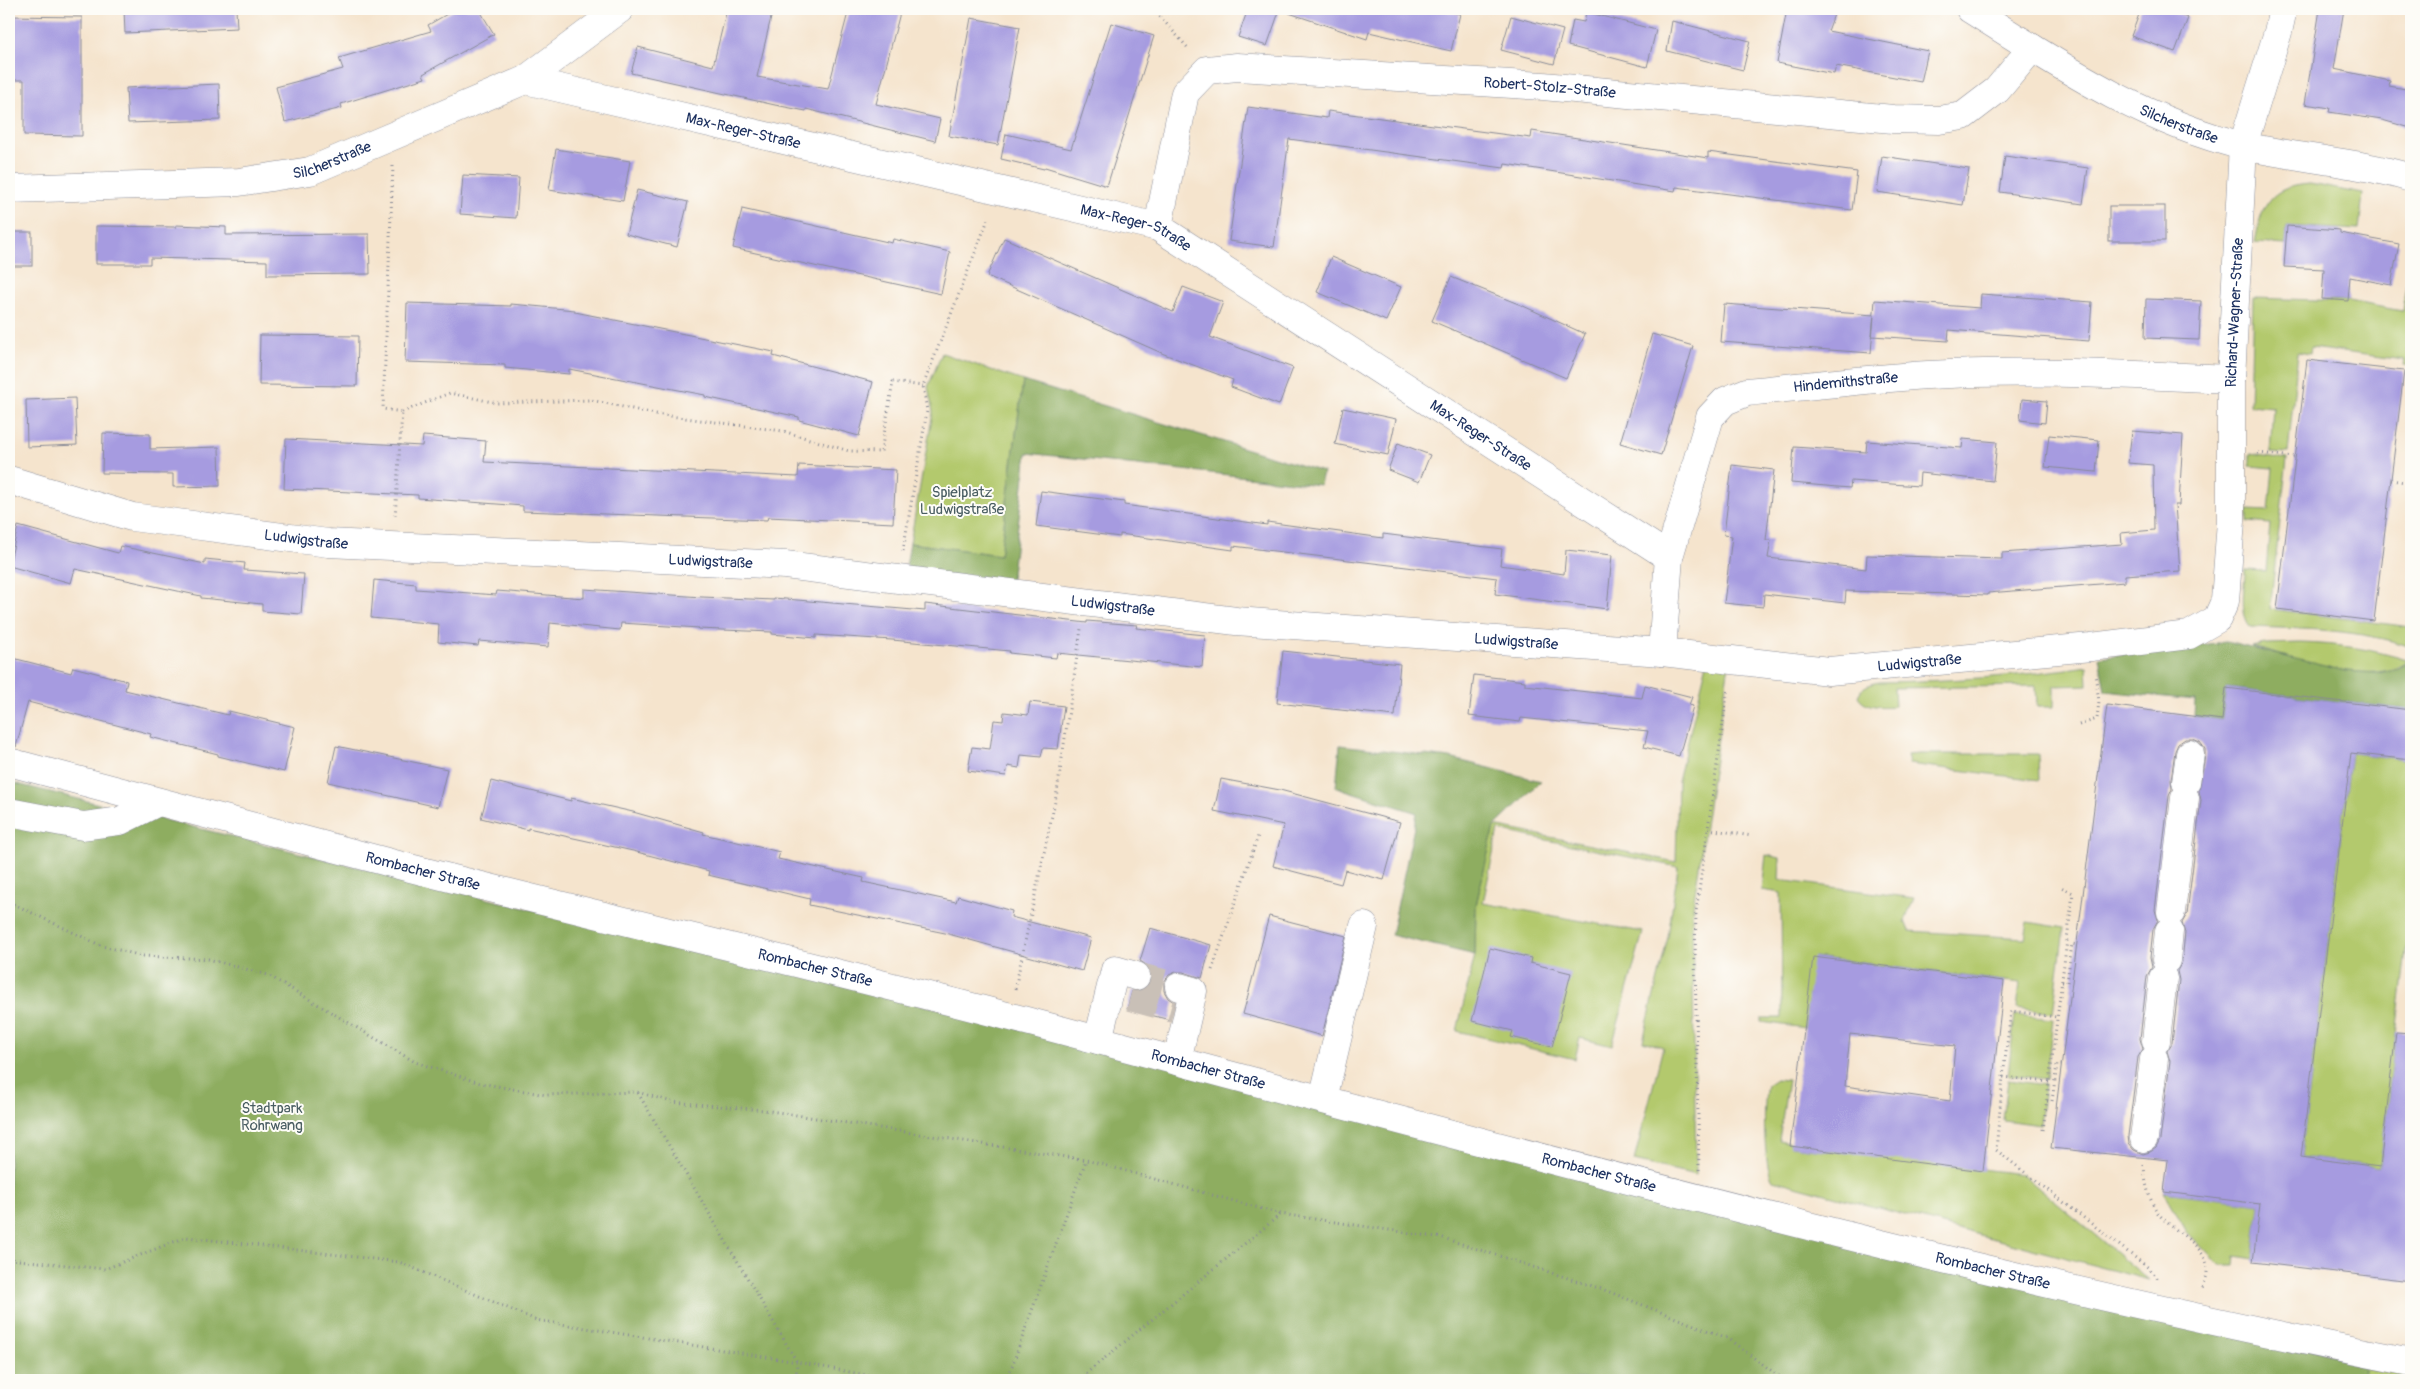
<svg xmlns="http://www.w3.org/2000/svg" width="2420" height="1389" font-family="Pangolin,sans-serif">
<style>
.green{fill:#b3c96d;stroke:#677c66}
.forest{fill:#8ead60;stroke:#546e5f}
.building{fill:#a69be0;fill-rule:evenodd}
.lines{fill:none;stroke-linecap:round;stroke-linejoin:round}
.minor-tunnel{stroke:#c9c0b7;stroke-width:28;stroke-dasharray:28 14;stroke-linecap:butt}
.minor-casing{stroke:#888a96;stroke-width:29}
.major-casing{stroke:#888a96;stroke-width:29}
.path{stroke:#888a96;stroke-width:3;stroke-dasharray:1 4;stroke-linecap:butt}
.minor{stroke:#fff;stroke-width:28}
.major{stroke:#fff;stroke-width:28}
.labels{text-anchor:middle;stroke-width:4;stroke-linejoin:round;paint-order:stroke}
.street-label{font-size:15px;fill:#1b2f5e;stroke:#fdfcf7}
.park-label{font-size:15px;fill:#495d62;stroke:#fdfcf7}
</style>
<rect width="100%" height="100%" fill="#fdfcf7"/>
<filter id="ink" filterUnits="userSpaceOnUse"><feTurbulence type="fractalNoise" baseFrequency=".02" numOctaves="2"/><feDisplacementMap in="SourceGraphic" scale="10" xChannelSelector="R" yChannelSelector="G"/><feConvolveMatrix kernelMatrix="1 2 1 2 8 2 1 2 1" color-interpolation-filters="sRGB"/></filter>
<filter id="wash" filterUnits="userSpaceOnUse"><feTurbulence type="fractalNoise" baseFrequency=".0096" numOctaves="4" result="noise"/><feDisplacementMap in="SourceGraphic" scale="20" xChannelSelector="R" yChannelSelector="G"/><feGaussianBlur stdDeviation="1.12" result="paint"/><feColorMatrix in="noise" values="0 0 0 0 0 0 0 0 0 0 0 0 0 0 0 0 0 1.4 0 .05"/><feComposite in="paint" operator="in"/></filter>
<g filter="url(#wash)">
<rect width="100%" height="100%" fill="#f5e4cd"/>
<g class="green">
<path d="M2310 184 2363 194 2359 230 2287 226 2286 245 2255 243C2262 204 2269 187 2310 184Z"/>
<polygon points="2411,253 2411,366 2404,365 2405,360 2311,348 2310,354 2298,352 2288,453 2270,452 2273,407 2250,405 2253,298 2348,301 2402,311"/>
<polygon points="942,353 1023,381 1000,555 910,543 933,412 928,387"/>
<path d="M2250 454 2287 459 2270 609 2411 627V647C2359 629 2305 629 2250 627 2239 614 2245 586 2245 570L2266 571 2270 524 2248 522V510L2269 511 2273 468 2250 466Z"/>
<path d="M2300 643C2339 644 2373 649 2410 661 2368 689 2297 658 2252 647L2265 644Z"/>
<polygon points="1707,663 1729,664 1692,914 1696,1175 1634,1161 1663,1047 1643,1041 1668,937 1678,867 1498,830 1483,903 1643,932 1612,1046 1580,1038 1575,1059 1457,1031 1475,955 1476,905 1494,826 1676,862 1678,781"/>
<path d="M2087 666 2088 685 2054 686V707H2037L2036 686 1894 688 1895 706C1882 707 1865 708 1858 696 1862 686 1869 684 1879 682 1949 681 2018 677 2087 666Z"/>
<polygon points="2351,753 2411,760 2411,910 2380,1167 2301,1157"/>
<polygon points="1919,754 2038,754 2039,780 1909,764 1907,755"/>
<polygon points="1766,855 1780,858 1779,880 1914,898 1905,921 1909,931 2025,938 2028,922 2064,928 2053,1013 2017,1008 2020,983 1814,957 1805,1028 1761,1022 1761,1018 1782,1018 1781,893 1762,890"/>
<polygon points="2015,1015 2053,1019 2046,1079 2008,1075"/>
<path d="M1776 1079 1788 1080 1779 1140 1791 1143V1146L2022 1174 2149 1280 1773 1180C1763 1167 1763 1103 1767 1085Z"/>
<polygon points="2008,1080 2045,1085 2040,1125 2003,1120"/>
<polygon points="2164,1192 2260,1204 2253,1259 2235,1256 2234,1265 2219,1265 2187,1232"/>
<polygon points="2365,1362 2411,1370 2411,1380 2364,1380"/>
</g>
<g class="forest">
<polygon points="1023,381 1323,472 1320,485 1027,453 1011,581 905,572 910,543 1000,555"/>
<polygon points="2226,642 2345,671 2377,673 2398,669 2411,662 2411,710 2226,688 2222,720 2194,716 2195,700 2105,691 2099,657"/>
<polygon points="1340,745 1450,758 1541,781 1494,827 1476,905 1475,955 1391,935 1417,813 1336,787"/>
<polygon points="9,782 1005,1025 2365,1362 2364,1380 9,1380"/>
</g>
<g id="blocks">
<g class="building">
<polygon points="124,9 236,9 237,28 125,33"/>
<polygon points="456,9 479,9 494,34 423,74 425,78 341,104 342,108 285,122 276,87 343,69 339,58 431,31 428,25"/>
<polygon points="727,9 773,9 757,77 828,89 849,9 901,9 876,104 940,119 935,141 806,109 806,111 775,105 631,73 638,47 713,66"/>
<polygon points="1248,9 1280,9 1267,46 1238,37"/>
<polygon points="1290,9 1437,9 1460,14 1451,51 1369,32 1367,39 1289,13"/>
<polygon points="1787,9 1836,9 1828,31 1928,51 1921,82 1836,66 1834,74 1777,63"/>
<polygon points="2141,9 2162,9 2188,18 2175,52 2131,36"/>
<polygon points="2320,9 2344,9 2334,69 2390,81 2389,86 2411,90 2411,128 2382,120 2329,112 2330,108 2305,104"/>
<polygon points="1586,12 1656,30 1647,67 1568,46 1573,20 1584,22"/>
<polygon points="9,16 82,17 82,136 24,135 24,80 9,80"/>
<polygon points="1511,16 1563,30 1554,64 1501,50"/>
<polygon points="971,18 1020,27 998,145 949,136"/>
<polygon points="1672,21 1750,41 1743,70 1667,51"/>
<polygon points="1111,23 1154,36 1107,186 1045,167 1044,169 1001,159 1006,134 1071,149"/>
<polygon points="219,84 220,120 128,123 126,88"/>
<polygon points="1248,107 1327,118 1328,111 1531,138 1532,131 1708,158 1708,152 1857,172 1852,210 1676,187 1675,191 1505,164 1504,168 1289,139 1274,247 1229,241"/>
<polygon points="556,149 630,161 623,201 549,190"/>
<polygon points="1882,156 1969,169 1963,205 1877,192"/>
<polygon points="2005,156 2088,168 2083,204 2000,192"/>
<polygon points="463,175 519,178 516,218 460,214"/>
<polygon points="637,190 688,202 677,247 626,234"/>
<rect x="2109" y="206" width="56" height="35"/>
<polygon points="742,209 892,243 893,239 950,252 941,294 733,248"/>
<polygon points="176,225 226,227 226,235 369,234 370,274 267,275 267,261 150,258 150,264 96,264 96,226 176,227"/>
<polygon points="2287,226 2340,230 2340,233 2399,244 2391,285 2350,277 2348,301 2322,299 2324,269 2284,267"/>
<rect x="9" y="232" width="23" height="34"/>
<polygon points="1004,238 1173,312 1183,287 1223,302 1210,337 1293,368 1279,405 1231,387 1233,380 1164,354 987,276"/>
<polygon points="1331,257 1401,287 1386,321 1317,292"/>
<polygon points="1451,277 1521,305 1585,334 1566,378 1432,321"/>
<polygon points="1981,294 2092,302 2089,341 1949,330 1948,341 1872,336 1875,300 1980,308"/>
<polygon points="2146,299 2201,301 2199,340 2145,338"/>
<polygon points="407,303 511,306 511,304 575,310 575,312 774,352 773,356 873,382 859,436 799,420 799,417 705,397 705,395 569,369 569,374 505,368 505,365 405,362"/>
<polygon points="1724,304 1874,315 1871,353 1721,342"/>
<polygon points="1652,334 1693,346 1661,455 1620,443"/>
<polygon points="260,335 358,336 357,386 259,385"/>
<polygon points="2307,360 2404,371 2374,621 2277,609"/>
<polygon points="75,398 77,445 27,447 26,400"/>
<polygon points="2022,399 2047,401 2045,423 2020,420"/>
<polygon points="1343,408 1396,419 1388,455 1335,444"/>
<polygon points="2132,431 2183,435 2179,505 2175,505 2180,571 2125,575 2125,582 1988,593 1988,595 1846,591 1845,603 1764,594 1763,607 1724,603 1732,536 1724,535 1732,465 1774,470 1766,540 1771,540 1768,558 1866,569 1867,555 2002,559 2002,553 2122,544 2121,533 2154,530 2153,465 2128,463"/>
<polygon points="103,433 150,434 150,449 219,447 220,486 173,487 173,474 102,473"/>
<polygon points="2049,435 2099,440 2096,472 2045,467"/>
<polygon points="423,436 486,441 484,462 798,477 799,465 896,470 893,523 768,517 767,520 523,511 523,506 418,498 418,495 284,489 286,439 422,446"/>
<polygon points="1963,439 1997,442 1993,481 1920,473 1919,486 1851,481 1850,488 1791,483 1794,447 1866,452 1867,441 1962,448"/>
<polygon points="1398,443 1430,455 1419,482 1388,470"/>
<polygon points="1041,491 1124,502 1124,505 1267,525 1267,522 1383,538 1383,534 1502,549 1500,565 1564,574 1566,550 1612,555 1607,609 1495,594 1497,578 1233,546 1233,550 1120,534 1120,537 1036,526"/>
<polygon points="18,526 118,553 120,546 205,564 205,559 245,563 244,570 304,574 301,614 262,611 262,604 201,598 201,596 75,569 71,583 9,566"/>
<polygon points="374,580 416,584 416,589 496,595 497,591 584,598 584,589 702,597 774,600 774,598 925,611 925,604 1087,623 1087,621 1137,625 1136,628 1205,635 1202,667 1057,653 1056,658 1009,653 1010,651 892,640 816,635 816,638 772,634 772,632 698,629 699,628 621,623 620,630 550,623 548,647 479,641 478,646 438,642 439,624 371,618"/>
<polygon points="1283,651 1400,664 1395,716 1277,703"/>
<polygon points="9,657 71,673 73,667 127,681 125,690 228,715 229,711 295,727 284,772 218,756 218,754 150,737 151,734 28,702 16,747 9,746"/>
<polygon points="1474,675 1525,681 1525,685 1642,698 1645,685 1692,697 1689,705 1693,706 1679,756 1644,747 1648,731 1521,718 1520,722 1469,716"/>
<path d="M2226 688 2411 710V760L2351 753 2301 1157 2380 1167 2396 1032 2411 1033V1281L2253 1262 2260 1204 2164 1192 2168 1160 2051 1148 2107 705 2222 720ZM2185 739H2193L2200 742 2205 749V756L2199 791 2201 800 2187 914 2182 923 2185 933 2182 962 2177 971 2179 980 2172 1043 2167 1051 2170 1061 2160 1140 2156 1148 2150 1152 2143 1154 2134 1150 2129 1144 2128 1136 2138 1057 2143 1049 2140 1039 2147 976 2152 967 2150 958 2153 929 2158 920 2155 910 2169 796 2172 789 2171 780 2175 751 2178 744Z"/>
<polygon points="1030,702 1064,706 1058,749 1043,748 1041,757 1021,755 1019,768 1008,766 1006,776 968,771 972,747 990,749 994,720 1003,721 1004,712 1028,715"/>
<polygon points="336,746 447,769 438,807 328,782"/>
<polygon points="1221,779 1280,790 1400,822 1384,880 1345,870 1341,884 1273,866 1284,825 1214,811"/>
<polygon points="491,781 571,801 571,798 633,812 704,832 703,834 780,852 778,859 864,878 863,882 956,902 958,896 1012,911 1011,917 1091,938 1082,971 945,933 809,905 810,899 708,875 709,871 633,851 528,828 528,830 481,818"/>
<polygon points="1269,916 1346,936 1322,1036 1243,1014"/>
<polygon points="1150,928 1211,945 1202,978 1183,972 1176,972 1169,975 1164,982 1164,991 1168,998 1174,1002 1170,1020 1127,1009 1132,991 1139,991 1146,988 1151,980 1151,973 1148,966 1140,961"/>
<polygon points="1490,948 1531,958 1530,963 1571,973 1552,1047 1511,1037 1513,1031 1472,1021"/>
<path d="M1813 957 2004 981 1983 1171 1790 1146ZM1850 1034 1955 1046 1950 1101 1845 1086Z"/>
</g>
</g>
</g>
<g filter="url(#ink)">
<use href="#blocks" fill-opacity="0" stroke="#888a96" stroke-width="1"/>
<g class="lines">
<g class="minor-tunnel">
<polyline points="1136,976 1179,987"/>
<polyline points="1130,997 1174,1009"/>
</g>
<g class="minor-casing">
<g id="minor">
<path id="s1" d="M1970 9C2056 63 2143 122 2244 146 2297 158 2359 162 2411 178"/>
<path id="s2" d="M525 80 1158 227 1669 557"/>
<path id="s3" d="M9 189 239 182 310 171 525 80 620 9"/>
<path id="s4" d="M1158 227 1185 93 1207 70 1237 67 1543 86 1893 119 1939 120 1963 116 1997 90 2032 48"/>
<path id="s5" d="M9 480 132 517 328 543 785 565 1236 621 1662 652 1829 671 2091 647 2189 635 2217 619 2225 601 2231 521V379L2243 145 2278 32 2283 9"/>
<path id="s6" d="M1662 652 1669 557 1710 417 1725 401 1747 392C1807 386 1867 379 1928 375 2029 369 2131 375 2231 379"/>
<polyline points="2186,782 2190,754"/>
<polyline points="9,812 83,826 120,821 158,802"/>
<polyline points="2171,912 2185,798"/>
<polyline points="2166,960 2169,931"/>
<polyline points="1098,1040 1115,970 1136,976"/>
<polyline points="2156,1041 2163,978"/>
<polyline points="1177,1061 1193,991 1179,987"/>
<polyline points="1323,1099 1364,926"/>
<polyline points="2144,1138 2154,1059"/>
</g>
</g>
<g class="major-casing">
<g id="major">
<path id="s7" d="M9 762C141 797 273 833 406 867 615 920 825 968 1034 1023 1491 1144 1947 1271 2411 1362"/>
</g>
</g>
<g class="path">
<polyline points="1153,9 1189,49"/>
<polyline points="393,166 383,409 402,412 395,518"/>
<polyline points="402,412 450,393 497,403 591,400 655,414 783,431 849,451 881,452 893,382 923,386"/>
<polyline points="2258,453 2294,457"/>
<polyline points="2391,480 2411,483"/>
<polyline points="903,551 927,411 923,386 989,217"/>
<polyline points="2079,725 2097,719 2099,701 2095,674"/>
<polyline points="1708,829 1752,836"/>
<polyline points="9,902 102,946 143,956 208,959 268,975 415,1062 480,1083 546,1095 637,1092 672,1102 764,1110 1086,1160 1281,1214 1443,1238 1602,1289 1727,1338 1784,1380"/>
<polyline points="1212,970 1258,836"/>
<polyline points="2062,982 2067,982 2072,944 2077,945"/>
<polyline points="1015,989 1057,792 1081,629"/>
<polyline points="2003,1077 2011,1011 2057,1017"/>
<polyline points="2049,1082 2003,1077 1996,1150 2150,1269 2159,1280"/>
<polyline points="638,1093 797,1362 892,1380"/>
<polyline points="2047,1101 2052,1101 2057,1065 2061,1065"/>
<polyline points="2043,1130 2073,893 2061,887"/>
<path d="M2144 1165C2145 1182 2148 1198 2158 1213 2171 1231 2209 1245 2207 1271 2207 1277 2204 1284 2202 1290"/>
<polyline points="1699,1170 1695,958 1696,912 1728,688"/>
<polyline points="9,1259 105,1269 186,1237 399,1262 536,1320 797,1362 796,1380"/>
<polyline points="1007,1380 1086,1160"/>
<polyline points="1078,1380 1281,1214"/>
</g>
<use href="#minor" class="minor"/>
<use href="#major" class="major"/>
</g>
</g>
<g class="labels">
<g class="street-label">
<text dy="5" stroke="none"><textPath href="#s4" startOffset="512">Robert-Stolz-Straße</textPath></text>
<text dy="5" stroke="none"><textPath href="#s1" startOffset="239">Silcherstraße</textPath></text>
<text dy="5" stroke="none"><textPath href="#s2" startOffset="224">Max-Reger-Straße</textPath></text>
<text dy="5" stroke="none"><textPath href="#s3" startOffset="326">Silcherstraße</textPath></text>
<text dy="5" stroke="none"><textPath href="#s2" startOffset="629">Max-Reger-Straße</textPath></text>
<text dy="5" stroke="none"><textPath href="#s5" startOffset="2536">Richard-Wagner-Straße</textPath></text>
<text dy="5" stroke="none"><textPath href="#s6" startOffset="386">Hindemithstraße</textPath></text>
<text dy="5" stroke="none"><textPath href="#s2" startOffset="1034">Max-Reger-Straße</textPath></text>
<text dy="5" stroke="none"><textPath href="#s5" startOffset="304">Ludwigstraße</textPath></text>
<text dy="5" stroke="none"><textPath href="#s5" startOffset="709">Ludwigstraße</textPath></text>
<text dy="5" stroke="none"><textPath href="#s5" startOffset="1114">Ludwigstraße</textPath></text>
<text dy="5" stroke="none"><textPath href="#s5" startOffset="1519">Ludwigstraße</textPath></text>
<text dy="5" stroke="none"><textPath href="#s5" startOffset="1924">Ludwigstraße</textPath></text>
<text dy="5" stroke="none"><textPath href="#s7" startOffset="428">Rombacher Straße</textPath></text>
<text dy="5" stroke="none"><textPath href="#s7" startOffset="832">Rombacher Straße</textPath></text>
<text dy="5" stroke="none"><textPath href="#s7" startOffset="1238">Rombacher Straße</textPath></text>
<text dy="5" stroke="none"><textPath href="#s7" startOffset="1642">Rombacher Straße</textPath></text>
<text dy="5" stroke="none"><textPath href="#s7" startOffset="2048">Rombacher Straße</textPath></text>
</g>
<g class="park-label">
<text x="962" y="497">Spielplatz<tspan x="962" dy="17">Ludwigstraße</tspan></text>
<text x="272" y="1113">Stadtpark<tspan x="272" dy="17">Rohrwang</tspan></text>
</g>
</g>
<rect width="2420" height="1389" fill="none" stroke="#fdfcf7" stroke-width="30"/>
</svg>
